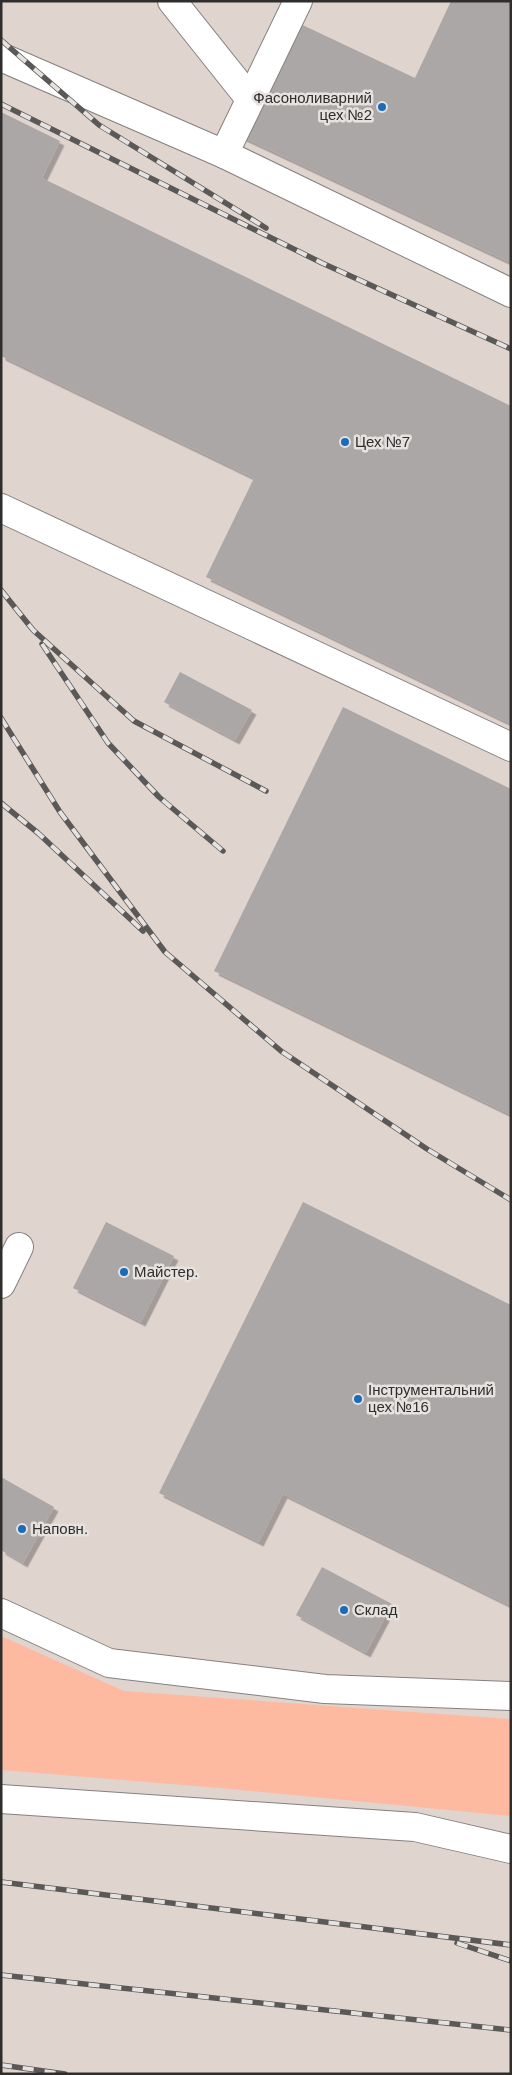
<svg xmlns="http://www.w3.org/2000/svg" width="512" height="2075" font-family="Arial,sans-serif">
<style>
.built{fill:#e0d4cf}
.green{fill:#fdbaa0}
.building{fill:#aba7a6;filter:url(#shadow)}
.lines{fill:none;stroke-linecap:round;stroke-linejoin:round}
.minor-casing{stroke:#858180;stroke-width:30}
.minor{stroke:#fff;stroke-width:28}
.rail-casing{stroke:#5b5958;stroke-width:5.5}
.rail{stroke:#e6e2e0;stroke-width:4;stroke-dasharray:11;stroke-linecap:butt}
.poi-dot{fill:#1a6cbb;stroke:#e6e2e0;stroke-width:2}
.labels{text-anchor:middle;stroke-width:5;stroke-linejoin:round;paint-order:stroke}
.poi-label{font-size:15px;fill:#2f2e2d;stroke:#e6e2e0;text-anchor:start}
</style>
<defs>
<filter id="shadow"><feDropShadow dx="4.5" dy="4.5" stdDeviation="0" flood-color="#0004"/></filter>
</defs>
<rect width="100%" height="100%" fill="#e6e2e0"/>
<rect class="built" x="1" y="1" width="510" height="2073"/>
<polygon class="green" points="1,1636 124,1691 511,1719 511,1816 219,1788 1,1770"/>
<g class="building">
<polygon points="451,1 511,1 511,263 240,136 294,21 415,78"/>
<polygon points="1,112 60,141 42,178 511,406 511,724 206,577 254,478 1,356"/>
<polygon points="180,672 252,710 235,740 164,702"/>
<polygon points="343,707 511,789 511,1115 214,971"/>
<polygon points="303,1202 511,1305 511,1606 283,1494 259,1542 159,1493"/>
<polygon points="106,1222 174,1256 141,1322 73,1288"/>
<polygon points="1,1477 54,1507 23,1563 1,1550"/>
<polygon points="322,1567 392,1604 366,1653 296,1615"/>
</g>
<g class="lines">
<g class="minor-casing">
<g id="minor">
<polyline points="172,1 250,99"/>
<polyline points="298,1 224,154 511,293"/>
<polyline points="1,57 224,154"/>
<polyline points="1,508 511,747"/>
<polyline points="1,1284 19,1247"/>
<polyline points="1,1613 109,1663 325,1689 511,1696"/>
<polyline points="1,1799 415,1827 511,1849"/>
</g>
</g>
<use href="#minor" class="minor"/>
<g class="rail-casing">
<g id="rail">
<polyline points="1,40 99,125 266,228"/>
<polyline points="1,104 322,263 511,349"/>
<polyline points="1,590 33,630 134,721 266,791"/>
<polyline points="42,644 108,743 159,797 223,851"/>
<polyline points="1,718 60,812 165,952 281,1051 427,1149 511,1200"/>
<polyline points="1,803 38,833 143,931"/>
<polyline points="1,1882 511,1945"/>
<polyline points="457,1943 511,1961"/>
<polyline points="1,1975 511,2030"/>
<polyline points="1,2065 65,2074"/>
</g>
</g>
<use href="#rail" class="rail"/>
</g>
<g class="poi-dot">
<circle cx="382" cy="107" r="5"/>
<circle cx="345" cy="442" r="5"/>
<circle cx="124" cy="1272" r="5"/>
<circle cx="358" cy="1399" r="5"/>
<circle cx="22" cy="1529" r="5"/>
<circle cx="344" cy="1610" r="5"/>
</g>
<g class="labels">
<g class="poi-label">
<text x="372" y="103" text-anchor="end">Фасоноливарний<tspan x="372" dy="17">цех №2</tspan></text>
<text x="355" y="447">Цех №7</text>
<text x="134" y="1277">Майстер.</text>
<text x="368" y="1395">Інструментальний<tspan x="368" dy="17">цех №16</tspan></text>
<text x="32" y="1534">Наповн.</text>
<text x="354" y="1615">Склад</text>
</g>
</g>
<rect width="512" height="2075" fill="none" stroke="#2f2e2d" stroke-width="5"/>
</svg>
